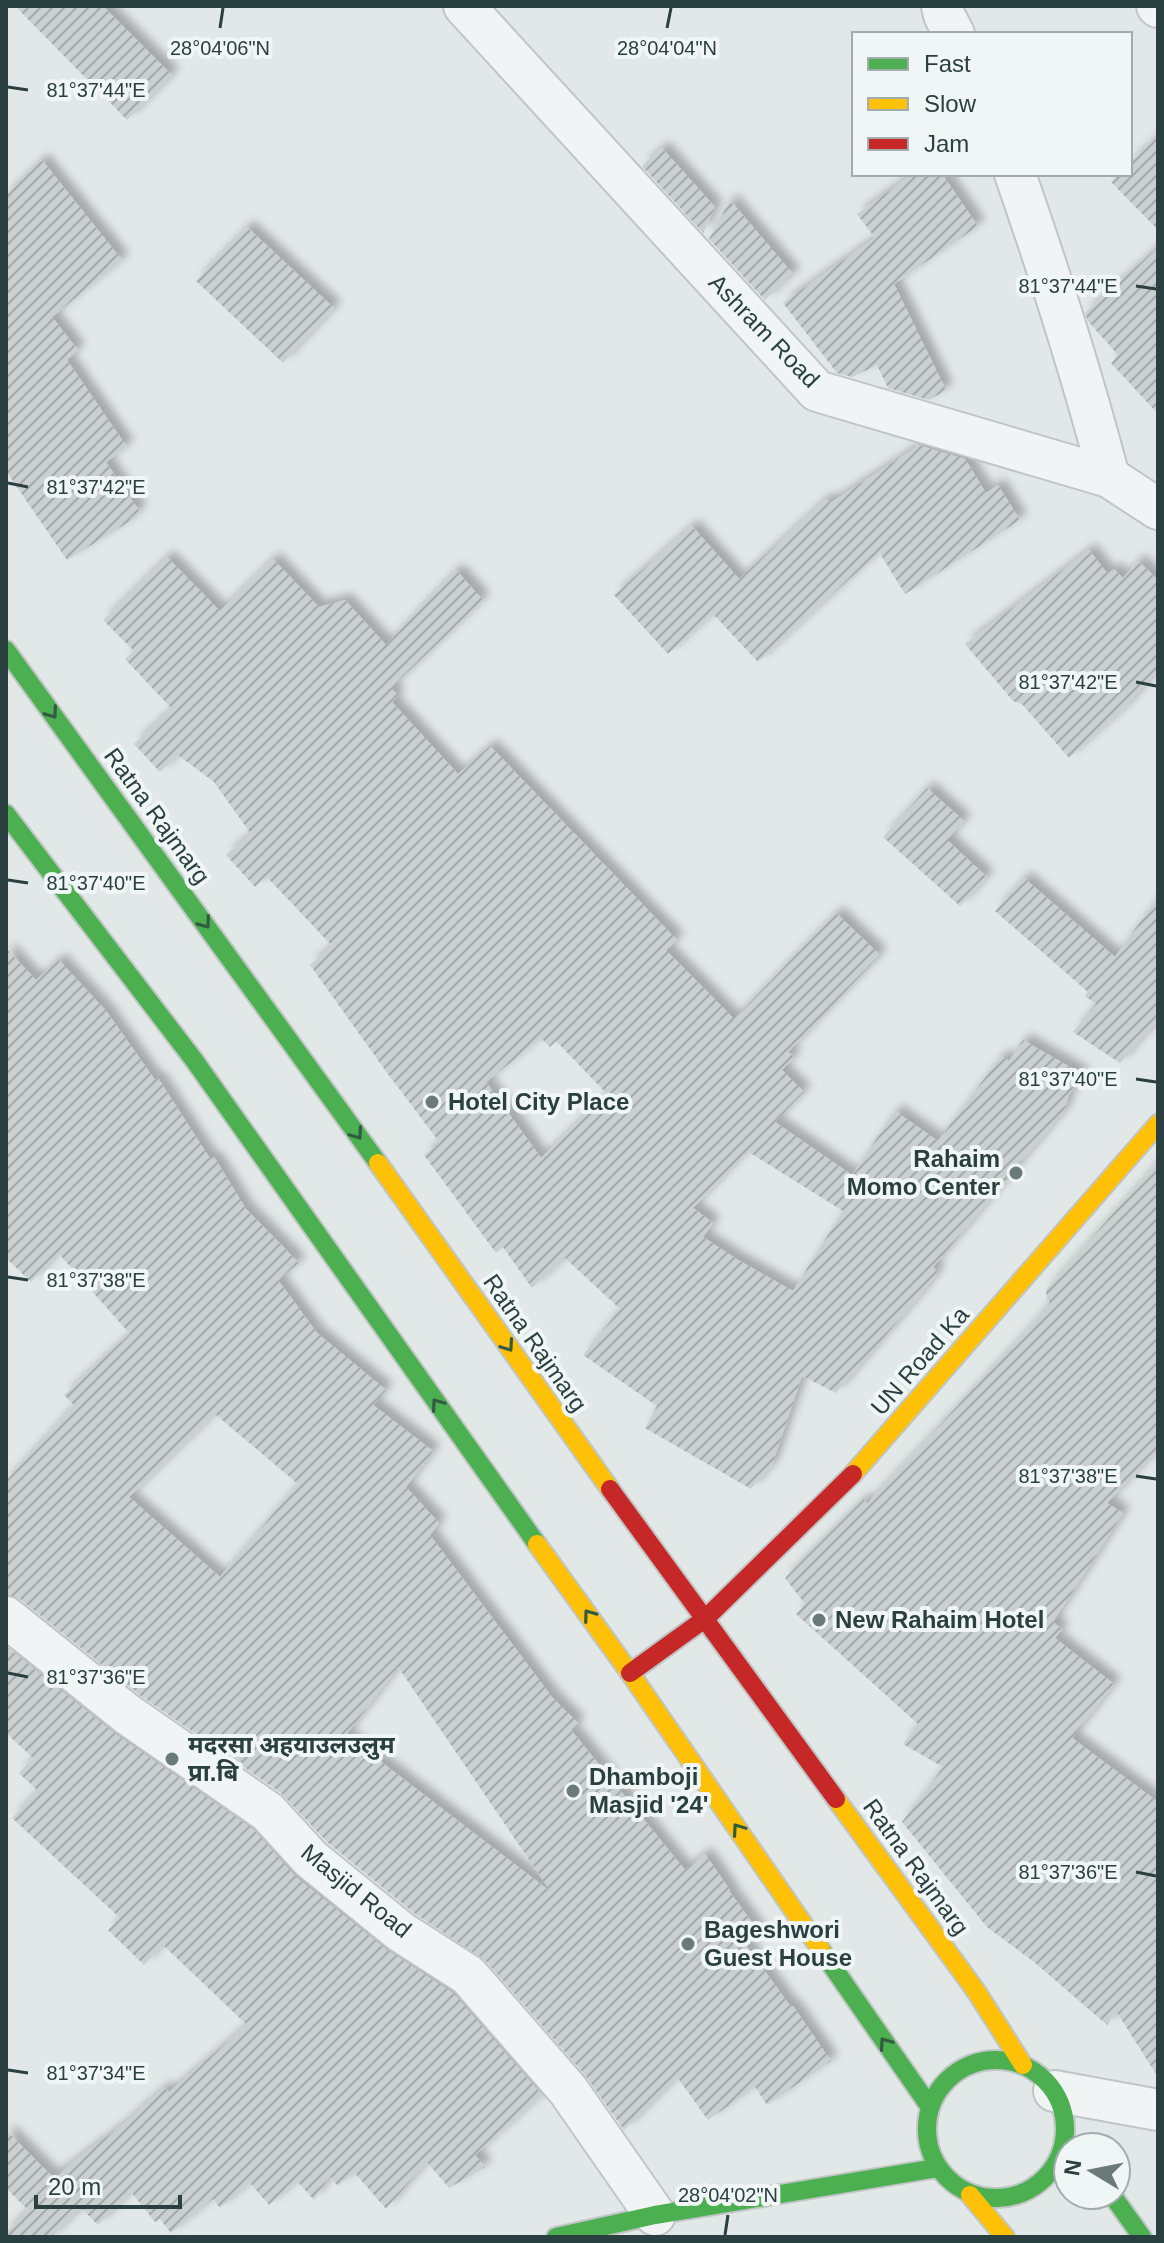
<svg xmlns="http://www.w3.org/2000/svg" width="1164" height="2243" font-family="Helvetica,'Noto Sans Devanagari',sans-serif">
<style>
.building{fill:url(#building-hatch);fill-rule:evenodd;filter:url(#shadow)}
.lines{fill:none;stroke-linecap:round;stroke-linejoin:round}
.street-casing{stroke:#c0c5c5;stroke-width:44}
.fast-casing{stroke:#c0c5c5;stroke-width:22}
.slow-casing{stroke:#c0c5c5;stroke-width:22}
.jam-casing{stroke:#c0c5c5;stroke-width:22}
.street{stroke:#f1f4f4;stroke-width:40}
.fast{stroke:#4caf50;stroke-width:18}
.slow{stroke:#ffc107;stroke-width:18}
.jam{stroke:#c62828;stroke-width:18}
.oneway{stroke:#325b43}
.ticks{fill:none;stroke:#2a3f3f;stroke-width:3}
.poi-dot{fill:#6a7a7a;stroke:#f0f6f6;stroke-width:3}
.labels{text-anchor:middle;stroke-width:8;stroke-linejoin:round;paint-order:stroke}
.street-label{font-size:24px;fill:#2a3f3f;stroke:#f0f6f6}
.poi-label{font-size:24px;font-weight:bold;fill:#2a3f3f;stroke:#f0f6f6;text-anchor:start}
.ticks-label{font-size:20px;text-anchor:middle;fill:#2a3f3f;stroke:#f0f6f6;stroke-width:8;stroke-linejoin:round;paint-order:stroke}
</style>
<defs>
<pattern id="building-hatch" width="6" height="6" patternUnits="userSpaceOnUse" patternTransform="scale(2)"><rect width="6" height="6" fill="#cacfcf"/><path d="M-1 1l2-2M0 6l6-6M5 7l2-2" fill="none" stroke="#a4a9a9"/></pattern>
<filter id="shadow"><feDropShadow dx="7" dy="-7" stdDeviation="4" flood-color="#0004"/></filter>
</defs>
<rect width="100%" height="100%" fill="#e2e7e7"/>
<g class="building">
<polygon points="15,6 103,6 172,75 127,120"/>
<polygon points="1158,136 1158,230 1111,182 1119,174 1130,174 1130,163"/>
<polygon points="662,148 715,207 703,233 642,166"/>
<polygon points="42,160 122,260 52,317 78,350 67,360 127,447 106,462 140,512 130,518 132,520 67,560 6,471 6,195"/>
<polygon points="913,174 942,174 978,226 894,284 946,390 929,400 888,388 877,365 852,377 837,373 783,303 875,238 857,214"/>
<polygon points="730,200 793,274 765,300 709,239"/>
<polygon points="247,227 334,308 283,363 196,281"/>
<polygon points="1158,247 1158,414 1111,363 1118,355 1088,321 1085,313"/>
<polygon points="915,444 965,459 986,493 998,485 1020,520 905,594 879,552 758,662 713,614 668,654 614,595 692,526 739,579 826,499 830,503 917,447"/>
<polygon points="1089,550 1108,574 1114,569 1123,578 1138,561 1158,580 1158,669 1124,709 1069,758 1022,704 1013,701 965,644"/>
<path d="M167 557 220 611 273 559 319 607 345 600 386 645 456 570 483 600 391 688 398 696 392 702 458 774 490 746 677 940 666 950 734 1019 836 913 880 955 788 1052 794 1057 782 1070 804 1092 775 1122 852 1175 895 1111 938 1141 1001 1056 1009 1061 1023 1040 1082 1074 1069 1095 1064 1111 933 1267 938 1272 917 1299 836 1393 802 1376 772 1465 751 1489 645 1428 657 1406 583 1355 620 1309 565 1258 532 1288 503 1247 496 1253 424 1155 440 1143 385 1070 310 965 332 946 266 876 255 887 226 855 251 834 214 782 178 755 160 772 134 744 172 709 125 659 134 651 103 620ZM541 1038 550 1047 556 1041 607 1094 541 1158 486 1082ZM747 1151 843 1211 793 1291 738 1260 703 1237 713 1223 693 1208Z"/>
<polygon points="927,788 964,821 947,840 987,877 960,906 883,837"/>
<polygon points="1024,878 1115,957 1158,897 1158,1020 1120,1063 1073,1032 1096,1004 1085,996 1088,992 995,911"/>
<path d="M6 948 36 980 59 960 107 1012 155 1080 158 1078 211 1160 214 1157 246 1209 299 1263 278 1280 317 1333 386 1390 373 1405 433 1451 406 1487 439 1523 430 1535 552 1697 578 1723 571 1730 685 1870 705 1854 730 1890 729 1891 760 1933 745 1944 791 2007 793 2006 831 2061 767 2105 755 2087 708 2120 677 2077 624 2130 585 2075 485 1960 414 1913 327 1842 281 1793 141 1696 20 1599 6 1595V1481L74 1405 64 1395 130 1334 58 1253 31 1282 6 1258ZM215 1414 298 1484 220 1577 129 1497ZM398 1667 551 1892 346 1735Z"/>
<polygon points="1158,1162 1158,1449 1107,1503 1123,1513 1053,1622 1062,1629 1055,1638 1114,1684 1072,1738 1158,1802 1158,2077 1116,2011 1107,2025 1034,1962 987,1927 902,1822 943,1767 903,1744 918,1724 796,1614 805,1604 785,1578 864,1499 867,1504 1020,1338 1050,1303 1047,1300 1046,1290"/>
<polygon points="6,1646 114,1733 253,1829 296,1877 387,1950 453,1993 542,2095 475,2155 485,2167 449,2188 427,2162 386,2209 354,2172 338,2186 329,2176 314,2200 297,2181 269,2205 250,2183 220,2208 213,2199 171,2233 160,2219 155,2222 131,2192 98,2225 81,2208 52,2237 6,2237 6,2232 28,2210 6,2188 6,2130 53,2177 121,2126 164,2088 169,2092 247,2025 163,1945 144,1965 108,1930 120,1918 12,1818 38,1791 19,1773 33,1758 6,1733"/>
</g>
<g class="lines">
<g class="street-casing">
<g id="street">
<polyline points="464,6 817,391 1109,477 1158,509"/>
<polyline points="942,6 944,15 954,34"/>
<polyline points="1157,6 1158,7"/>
<path d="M1015 174C1050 274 1082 375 1109 477"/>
<polyline points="6,1617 127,1714 268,1812 311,1859 401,1932 468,1975 568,2090 655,2215"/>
<polyline points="1054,2091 1158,2110"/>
</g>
</g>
<g class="fast-casing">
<g id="fast">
<polyline points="6,650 378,1163"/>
<polyline points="6,814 194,1060 537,1544"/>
<polyline points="821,1950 930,2107"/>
<circle cx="996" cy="2129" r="69"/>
<polyline points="1112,2195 1142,2237"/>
<polyline points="556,2237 655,2215 937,2168"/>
</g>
</g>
<g class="slow-casing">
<g id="slow">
<polyline points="378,1163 610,1489"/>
<polyline points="853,1474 1158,1124"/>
<polyline points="537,1544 630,1673 821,1950"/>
<polyline points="836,1799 976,1991 1023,2065"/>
<polyline points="970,2195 1005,2237"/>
</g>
</g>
<g class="jam-casing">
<g id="jam">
<polyline points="610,1489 836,1799"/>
<polyline points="630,1673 706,1618 853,1474"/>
</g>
</g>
<use href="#street" class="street"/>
<use href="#fast" class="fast"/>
<use href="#slow" class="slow"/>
<use href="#jam" class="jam"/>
</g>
<defs><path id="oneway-chevron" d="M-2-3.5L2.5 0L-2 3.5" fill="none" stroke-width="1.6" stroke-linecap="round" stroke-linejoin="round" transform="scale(2)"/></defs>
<g class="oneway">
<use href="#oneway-chevron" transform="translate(52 713) rotate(54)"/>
<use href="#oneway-chevron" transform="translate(205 923) rotate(54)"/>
<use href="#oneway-chevron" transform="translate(357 1134) rotate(55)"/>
<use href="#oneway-chevron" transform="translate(508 1346) rotate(55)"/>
<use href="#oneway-chevron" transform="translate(437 1404) rotate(-125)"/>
<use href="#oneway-chevron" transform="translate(589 1615) rotate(-126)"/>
<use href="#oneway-chevron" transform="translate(738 1829) rotate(-125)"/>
<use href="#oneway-chevron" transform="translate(885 2043) rotate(-125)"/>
</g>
<path class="ticks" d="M220 28 223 8M667 28 671 8M8 87 28 90M1136 286 1156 289M8 483 28 487M1136 682 1156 686M8 880 28 883M1136 1079 1156 1082M8 1277 28 1280M1136 1476 1156 1479M8 1673 28 1677M1136 1872 1156 1876M8 2070 28 2073M725 2235 728 2215"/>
<g class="poi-dot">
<circle cx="432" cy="1102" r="8"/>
<circle cx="1016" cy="1173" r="8"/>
<circle cx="819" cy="1620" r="8"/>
<circle cx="172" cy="1759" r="8"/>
<circle cx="573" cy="1791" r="8"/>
<circle cx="688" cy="1944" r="8"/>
</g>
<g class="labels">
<g class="street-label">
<text transform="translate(764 331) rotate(46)" y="8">Ashram Road</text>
<text transform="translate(157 816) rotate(54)" y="8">Ratna Rajmarg</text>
<text transform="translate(535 1343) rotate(55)" y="8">Ratna Rajmarg</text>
<text transform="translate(920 1361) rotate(-49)" y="8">UN Road Ka</text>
<text transform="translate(916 1867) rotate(54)" y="8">Ratna Rajmarg</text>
<text transform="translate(356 1891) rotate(39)" y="8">Masjid Road</text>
</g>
<g class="poi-label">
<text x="448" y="1110">Hotel City Place</text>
<text x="1000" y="1167" text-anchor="end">Rahaim<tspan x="1000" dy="28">Momo Center</tspan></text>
<text x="835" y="1628">New Rahaim Hotel</text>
<text x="188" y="1753">मदरसा अहयाउलउलुम<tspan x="188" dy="28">प्रा.बि</tspan></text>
<text x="589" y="1785">Dhamboji<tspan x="589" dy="28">Masjid '24'</tspan></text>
<text x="704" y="1938">Bageshwori<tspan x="704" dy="28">Guest House</tspan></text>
</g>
</g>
<g class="ticks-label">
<text x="220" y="55">28°04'06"N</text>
<text x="667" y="55">28°04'04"N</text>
<text x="96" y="97">81°37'44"E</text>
<text x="1068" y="293">81°37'44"E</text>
<text x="96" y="494">81°37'42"E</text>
<text x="1068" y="689">81°37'42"E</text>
<text x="96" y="890">81°37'40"E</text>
<text x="1068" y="1086">81°37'40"E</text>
<text x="96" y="1287">81°37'38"E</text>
<text x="1068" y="1483">81°37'38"E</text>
<text x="96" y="1684">81°37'36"E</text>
<text x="1068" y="1879">81°37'36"E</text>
<text x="96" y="2080">81°37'34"E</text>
<text x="728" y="2202">28°04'02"N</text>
</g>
<rect width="1164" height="2243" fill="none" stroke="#2a3f3f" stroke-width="16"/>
<rect x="852" y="32" width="280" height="144" fill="#f0f6f6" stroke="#a1adad" stroke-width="2"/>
<rect x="868" y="58" width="40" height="12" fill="#4caf50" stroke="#a1adad" stroke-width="2"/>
<text x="924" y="72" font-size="24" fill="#2a3f3f">Fast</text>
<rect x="868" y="98" width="40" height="12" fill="#ffc107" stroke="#a1adad" stroke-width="2"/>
<text x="924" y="112" font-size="24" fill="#2a3f3f">Slow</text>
<rect x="868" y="138" width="40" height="12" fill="#c62828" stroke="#a1adad" stroke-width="2"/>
<text x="924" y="152" font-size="24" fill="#2a3f3f">Jam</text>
<g transform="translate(1092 2171) rotate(280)"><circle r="38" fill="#f0f6f6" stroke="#a1adad" stroke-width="2"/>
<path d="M0-6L14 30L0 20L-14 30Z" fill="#6a7a7a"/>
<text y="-12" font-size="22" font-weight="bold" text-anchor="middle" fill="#2a3f3f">N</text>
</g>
<path d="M36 2195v12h144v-12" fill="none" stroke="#2a3f3f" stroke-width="4"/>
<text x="48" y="2195" font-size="24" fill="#2a3f3f" stroke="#f0f6f6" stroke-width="6" paint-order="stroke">20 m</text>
</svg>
